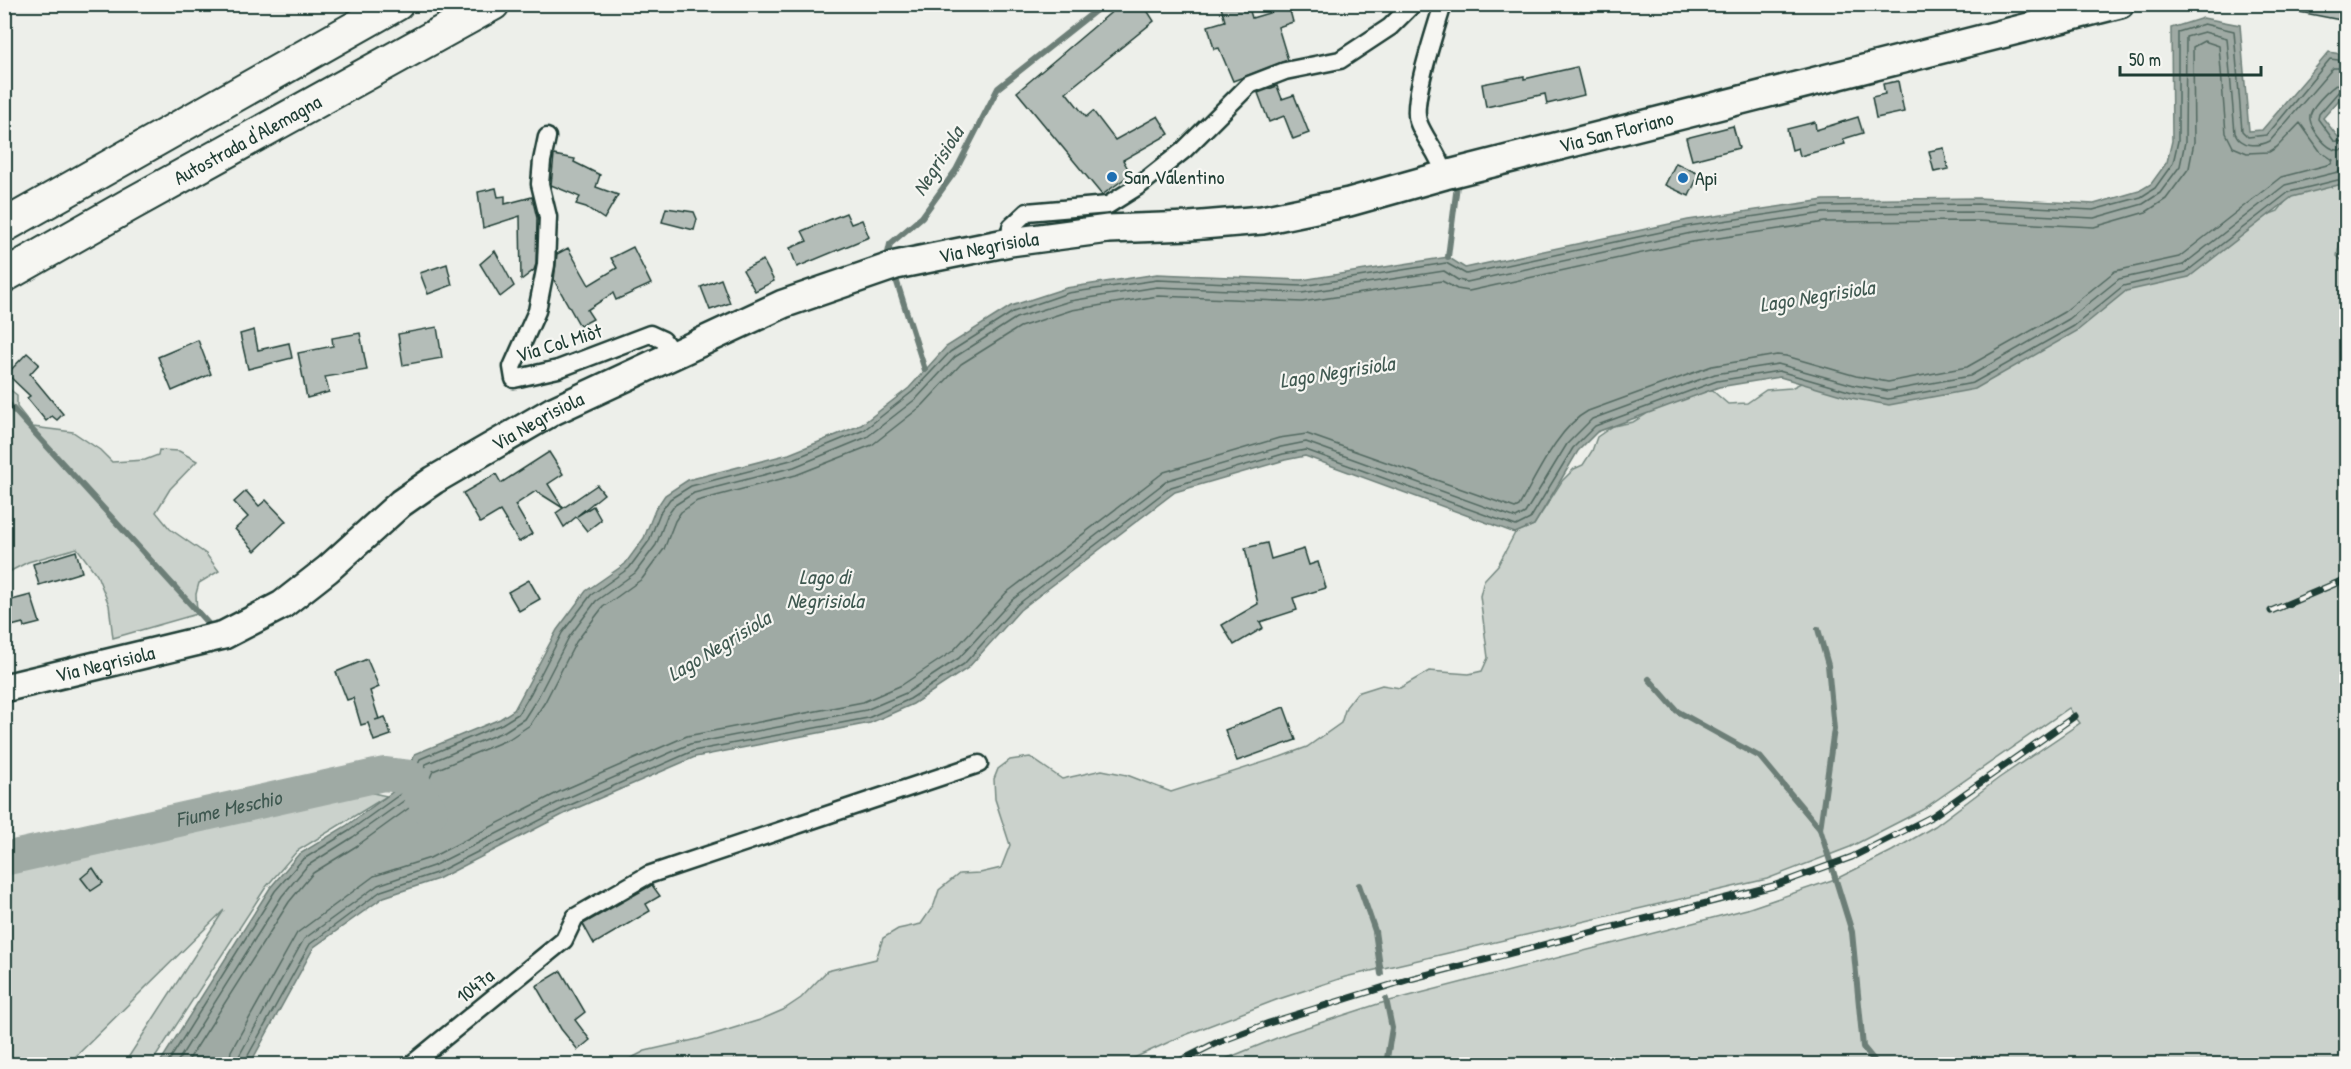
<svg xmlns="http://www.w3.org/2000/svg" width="2351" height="1069" font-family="'Patrick Hand',sans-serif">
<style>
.green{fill:#cbd2cc;stroke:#758880;stroke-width:1.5}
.water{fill:#9faaa4;stroke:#6c7e77;stroke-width:1.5}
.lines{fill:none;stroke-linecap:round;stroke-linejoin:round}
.shore{stroke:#526961;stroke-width:1.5}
.stream{stroke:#6c7e77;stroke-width:6}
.river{stroke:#9faaa4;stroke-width:34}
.building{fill:#b4bdb8;stroke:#1f3d34;stroke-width:1.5}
.minor-casing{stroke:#1f3d34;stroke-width:21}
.primary-casing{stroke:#1f3d34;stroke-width:32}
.motorway-casing{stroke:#1f3d34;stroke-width:36}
.minor{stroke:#f6f6f2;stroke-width:16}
.primary{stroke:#f6f6f2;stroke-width:27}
.motorway{stroke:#f6f6f2;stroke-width:32}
.rail-casing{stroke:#1f3d34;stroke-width:7}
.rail{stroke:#f6f6f2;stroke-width:4.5;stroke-dasharray:14;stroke-linecap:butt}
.poi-dot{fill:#1f6fb2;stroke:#f6f6f2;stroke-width:2}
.labels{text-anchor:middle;stroke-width:4.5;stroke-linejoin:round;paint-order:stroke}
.street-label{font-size:20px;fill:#1f3d34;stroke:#f6f6f2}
.poi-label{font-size:20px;fill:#1f3d34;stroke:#f6f6f2;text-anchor:start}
.water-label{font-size:21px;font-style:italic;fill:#3f5850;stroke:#f6f6f2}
</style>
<rect width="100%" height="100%" fill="#edefea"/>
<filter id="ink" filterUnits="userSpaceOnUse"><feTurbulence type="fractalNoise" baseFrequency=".0167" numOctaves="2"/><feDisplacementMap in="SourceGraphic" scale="12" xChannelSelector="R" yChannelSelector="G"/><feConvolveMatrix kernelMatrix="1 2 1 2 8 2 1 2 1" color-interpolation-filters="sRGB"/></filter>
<g filter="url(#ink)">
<g class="green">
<polygon points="2338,185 2346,185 2346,233 2341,237 2337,256 2346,264 2346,1064 1213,1064 1289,1033 1378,1004 1747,909 1838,878 1892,851 1935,826 1999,778 2080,723 2069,708 1922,810 1850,847 1767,879 1345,977 1276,1000 1180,1037 1121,1064 620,1064 645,1051 698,1039 760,1020 783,1010 801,998 827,971 876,959 883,938 898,929 921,924 934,905 939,890 959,874 980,873 1001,868 1010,845 995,799 994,779 998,769 1010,760 1030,757 1062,779 1102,770 1127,775 1171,792 1280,757 1307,747 1341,723 1346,707 1357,693 1382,685 1400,688 1429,671 1469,674 1482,671 1488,658 1480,596 1484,580 1498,565 1515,533 1534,525 1562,481 1574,469 1583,465 1592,451 1597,437 1613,426 1633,422 1645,415 1657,404 1707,386 1728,404 1747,403 1766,390 1791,388 1811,378 2278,211 2292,193"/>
<polygon points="4,385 17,395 17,407 33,427 73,432 100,450 112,462 145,460 158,455 159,450 179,451 197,461 170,489 156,512 170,529 206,554 219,571 199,583 196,594 197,614 113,638 109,605 97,575 77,548 28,562 5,574"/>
<polygon points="354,789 387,796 297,851 266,887 151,1064 124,1064 224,910 68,1064 5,1064 4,870"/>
</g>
<polygon class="water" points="2203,18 2240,25 2249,131 2262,130 2329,52 2346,55 2346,92 2323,118 2338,137 2346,135 2346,183 2292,197 2189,277 2126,291 2077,331 1975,389 1889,405 1851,398 1780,377 1719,387 1597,432 1578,451 1534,525 1515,533 1305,456 1285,460 1175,492 1020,610 968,668 913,704 870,723 695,757 570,811 438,879 384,897 314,947 250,1064 159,1064 270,888 298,855 346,826 402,785 415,754 500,719 514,710 557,630 586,591 625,564 644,538 655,510 665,495 688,480 789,454 861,425 909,388 946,347 1011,306 1066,288 1157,274 1302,280 1448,257 1465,268 1688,220 1824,200 1978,198 2094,204 2139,191 2151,184 2167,162 2172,141 2171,28"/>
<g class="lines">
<g class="shore">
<path d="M2346 81C2336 81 2313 104 2310 115 2308 125 2323 145 2333 149 2337 151 2342 150 2346 149"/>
<polyline points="2346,88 2340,90 2319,114 2318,119 2334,141 2346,142"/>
<polyline points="167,1064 275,891 302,860 349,831 406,790 420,759 502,724 518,714 531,693 562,633 591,595 629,568 649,541 660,513 670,499 691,486 791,460 864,430 912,392 950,352 1013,312 1068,293 1157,280 1302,286 1446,263 1466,274 1689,226 1824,206 1977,204 2093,210 2141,197 2155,188 2173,163 2178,141 2178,32 2204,24 2234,31 2242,131 2248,137 2267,135 2330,59 2346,61"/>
<path d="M176 1064 282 896 307 866 353 837 412 795 426 764 505 731 524 719 538 697 569 637 596 601 635 573 656 545 667 516 675 505 694 493 794 467 867 437 917 398 955 357 1016 318 1070 301 1157 287 1302 293 1444 271 1458 280 1467 282 1691 233 1824 213 1977 212 2094 218 2143 204 2160 193 2180 166 2185 142 2186 37 2204 32 2227 38 2235 133C2241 147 2258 147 2270 141L2333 68H2346"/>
<path d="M186 1064 289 902 313 873 358 845 416 803 422 796 433 771 509 739 530 725 545 702 576 642 603 607 642 579 664 549 675 521 681 512 697 501 796 475 872 445 923 405 961 364 1020 327 1072 310 1158 296 1302 302 1442 281 1457 289 1469 291 1692 242 1825 222 1977 221 2094 227 2146 212 2166 199 2189 168 2194 142 2193 47 2204 41 2219 46 2226 133 2233 147 2247 153 2269 152 2277 147 2300 123 2320 151 2333 160 2331 164 2281 177 2179 257 2115 271 2064 312 1967 367 1888 382 1856 376 1786 356 1777 355 1712 366 1588 411C1558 427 1536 477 1519 506L1515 508 1307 434 1279 438 1164 472 1006 593 953 651 902 685 863 702 687 736 561 791 430 858 374 876 297 933 231 1051 229 1064"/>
<polyline points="238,1064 239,1056 304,939 378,885 433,866 565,799 690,744 866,710 906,693 959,658 1012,600 1168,480 1281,447 1306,442 1516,518 1525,513 1567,444 1592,419 1715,374 1778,364 1854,385 1888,391 1970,376 2069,319 2119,279 2183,265 2285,185 2346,170"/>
<polyline points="245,1064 246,1059 310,944 381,891 436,873 568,806 693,751 868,718 910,699 964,664 1017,605 1171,487 1283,454 1306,450 1516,526 1530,519 1573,448 1595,426 1717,381 1779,371 1852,392 1888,399 1973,383 2074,326 2123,286 2186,272 2289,192 2346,178"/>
</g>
<g class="stream">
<polyline points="1448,257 1457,185"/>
<polyline points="890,261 888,253 890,244 922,217 956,170 998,88 1104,4"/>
<polyline points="894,273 925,370"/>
<polyline points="4,399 214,630"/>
<polyline points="1818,629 1828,665 1834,729 1820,829 1852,932 1863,1047 1877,1064"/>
<polyline points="1649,679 1677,711 1760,757 1820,829"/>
<polyline points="1359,885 1375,931 1381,974"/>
<polyline points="1386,1064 1392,1028 1386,999"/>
</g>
<path class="river" id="s1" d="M4 859 384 774 410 777 431 812"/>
</g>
<g class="building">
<polygon points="1121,4 1143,4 1154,21 1066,92 1086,117 1093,111 1115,140 1158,116 1169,134 1123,160 1131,174 1102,195 1017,92"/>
<polygon points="1220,4 1248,4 1252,18 1289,7 1293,22 1278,27 1288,60 1233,81 1219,48 1214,49 1208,26 1225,21"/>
<polygon points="2300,4 2346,4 2346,21 2299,12"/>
<polygon points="1577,67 1584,95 1547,104 1545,94 1486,107 1482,84 1524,76 1524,79"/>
<polygon points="1898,81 1904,112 1876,118 1872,97 1885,94 1883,84"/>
<polygon points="1277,86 1282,99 1294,95 1309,133 1293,139 1284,116 1269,122 1258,93"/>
<polygon points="1858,117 1863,133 1843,139 1845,144 1800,156 1798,148 1792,150 1787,129 1815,122 1816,130"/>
<polygon points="1733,126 1739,148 1692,160 1686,138"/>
<polygon points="1944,148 1948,169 1934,172 1929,151"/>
<polygon points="554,155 575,159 574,162 600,175 596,187 618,195 604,219 586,207 576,204 580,197 551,185"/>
<polygon points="1676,163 1699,174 1689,196 1665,185"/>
<polygon points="496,188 498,197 505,196 505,204 532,197 537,218 536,264 534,270 521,280 520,216 483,228 478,192"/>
<polygon points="666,208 694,212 697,219 694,230 662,222"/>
<polygon points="846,213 851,224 862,220 869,237 797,267 790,248 807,241 802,231"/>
<polygon points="633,247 651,284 616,300 613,293 587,310 593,319 580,326 554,280 557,254 568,248 589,285 617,268 611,258"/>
<polygon points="495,251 514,286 500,297 480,264"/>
<polygon points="763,260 774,281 755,291 743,270"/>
<polygon points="447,264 452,285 428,294 420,273"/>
<polygon points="721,279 730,303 710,310 701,287"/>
<polygon points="437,327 442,358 403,365 398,334"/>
<polygon points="254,330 258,350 289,343 292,358 248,369 240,334"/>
<polygon points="360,333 367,370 325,377 329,392 307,398 298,353 333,346 332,338"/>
<polygon points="198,340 211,374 172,391 158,357"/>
<polygon points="27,353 39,364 30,374 63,414 57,420 52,416 46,421 27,398 30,396 7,374"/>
<polygon points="549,452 563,474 548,484 563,508 536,491 515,505 532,534 519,542 500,511 480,523 463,493 496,474 501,483"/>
<polygon points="597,485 604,494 577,516 593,506 601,520 587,531 576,517 564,527 556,513"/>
<polygon points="246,491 259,506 266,500 286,521 255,551 235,529 248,517 234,502"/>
<polygon points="1267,543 1271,559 1304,549 1309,565 1318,562 1326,588 1293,598 1297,610 1260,622 1263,628 1234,645 1222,625 1258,604 1245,548"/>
<polygon points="76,551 82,572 39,585 33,564"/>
<polygon points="529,580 540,599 519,611 508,592"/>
<polygon points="31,595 40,623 24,627 23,623 4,628 4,602"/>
<polygon points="367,659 379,687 370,691 379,719 375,720 385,717 391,735 374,741 368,723 361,725 353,698 347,700 336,672"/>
<polygon points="1284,707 1296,740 1237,761 1225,730"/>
<polygon points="93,868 103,883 91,891 81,878"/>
<polygon points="652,885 660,896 646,904 650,911 594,944 583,924"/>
<polygon points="561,971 585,1012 575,1020 590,1040 578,1050 561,1029 536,986"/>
</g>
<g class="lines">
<g class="minor-casing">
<g id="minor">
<path d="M1443 4C1436 29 1411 100 1418 121 1424 139 1439 153 1445 175"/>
<polyline points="547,137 542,161 540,184 548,217 546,265 537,311 512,367 514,379 558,369 650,334 663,340 674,355"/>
<polyline points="1010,242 1011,227 1027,212 1108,205 1140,185 1184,150 1249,85 1285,71 1340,60 1390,27 1413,4"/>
<polyline points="412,1064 564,940 575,917 648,875 979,764"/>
</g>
</g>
<g class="primary-casing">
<g id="primary">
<path id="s2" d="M4 688 224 635 282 605 328 569 401 503 434 480 553 411 783 304 896 265 1010 242 1108 229 1190 226 1262 220 1349 202 1445 175 2120 4"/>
</g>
</g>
<g class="motorway-casing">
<g id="motorway">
<polyline points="4,226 397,4"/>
<path id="s3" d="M4 276 131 204 493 4"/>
</g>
</g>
<use href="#minor" class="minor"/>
<use href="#primary" class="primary"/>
<use href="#motorway" class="motorway"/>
<g class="rail-casing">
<g id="rail">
<polyline points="2271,611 2346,579"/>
<polyline points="1174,1064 1216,1043 1269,1023 1410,979 1773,886 1852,857 1933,816 2075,716"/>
</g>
</g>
<use href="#rail" class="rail"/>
</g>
</g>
<g class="poi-dot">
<circle cx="1112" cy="177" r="6"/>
<circle cx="1683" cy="178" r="6"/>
</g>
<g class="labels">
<g class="street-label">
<text dy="7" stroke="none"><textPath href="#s2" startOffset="1734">Via San Floriano</textPath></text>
<text dy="7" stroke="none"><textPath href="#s3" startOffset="279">Autostrada d'Alemagna</textPath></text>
<text dy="7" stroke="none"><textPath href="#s2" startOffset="1094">Via Negrisiola</textPath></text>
<text transform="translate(559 343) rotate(-17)" y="7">Via Col Miòt</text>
<text dy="7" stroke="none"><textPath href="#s2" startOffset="608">Via Negrisiola</textPath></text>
<text dy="7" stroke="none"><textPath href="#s2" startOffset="104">Via Negrisiola</textPath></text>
<text transform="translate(475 986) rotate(-39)" y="7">1047a</text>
</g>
<g class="poi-label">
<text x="1124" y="184">San Valentino</text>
<text x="1695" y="185">Api</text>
</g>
<g class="water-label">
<text transform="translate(938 161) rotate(-58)" y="7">Negrisiola</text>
<text transform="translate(1817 296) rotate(-9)" y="7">Lago Negrisiola</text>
<text transform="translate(1337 372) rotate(-9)" y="7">Lago Negrisiola</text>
<text x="825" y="584">Lago di<tspan x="825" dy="24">Negrisiola</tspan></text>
<text transform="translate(719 646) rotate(-31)" y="7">Lago Negrisiola</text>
<text dy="7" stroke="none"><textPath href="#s1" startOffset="230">Fiume Meschio</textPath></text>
</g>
</g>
<rect width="2351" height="1069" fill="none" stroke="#f6f6f2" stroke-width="24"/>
<rect x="12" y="12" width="2327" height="1045" fill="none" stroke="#1f3d34" stroke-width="2" filter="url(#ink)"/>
<path d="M2120 66v9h141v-9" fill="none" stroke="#1f3d34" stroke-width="3"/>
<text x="2129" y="66" font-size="18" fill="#1f3d34" stroke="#f6f6f2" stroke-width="4.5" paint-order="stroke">50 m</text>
</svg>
